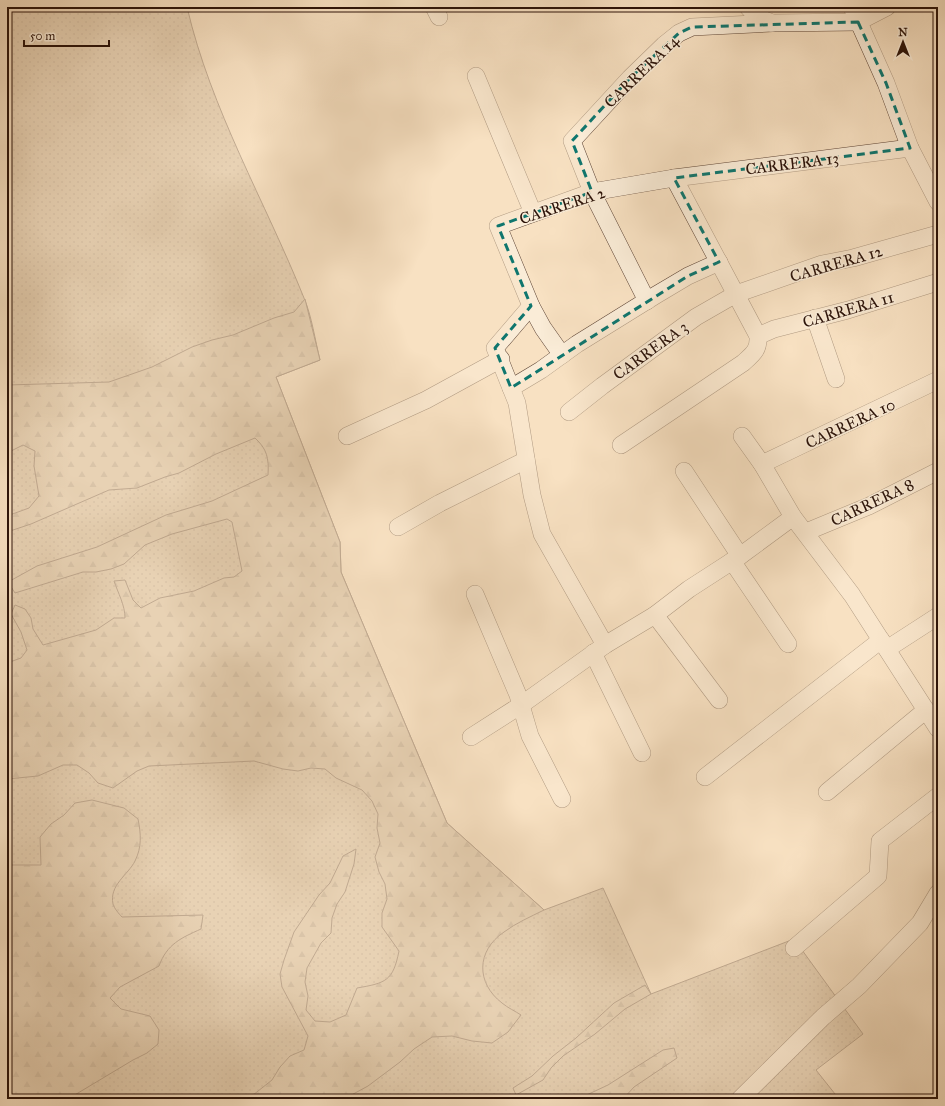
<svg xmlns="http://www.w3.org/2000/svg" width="945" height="1106" font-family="'IM FELL Great Primer',serif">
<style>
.grass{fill:url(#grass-dots);stroke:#806856}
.forest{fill:url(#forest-firs);stroke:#806856}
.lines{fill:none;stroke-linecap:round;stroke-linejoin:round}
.minor-casing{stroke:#5f4637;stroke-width:18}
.minor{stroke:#faecd7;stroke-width:17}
.marked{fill:none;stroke:#0f766e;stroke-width:3;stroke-dasharray:8 5;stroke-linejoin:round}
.labels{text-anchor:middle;stroke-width:3;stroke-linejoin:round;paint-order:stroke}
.street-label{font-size:16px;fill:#2c1309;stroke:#faecd7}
</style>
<defs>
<pattern id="grass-dots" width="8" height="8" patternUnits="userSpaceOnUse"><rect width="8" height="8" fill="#d5bea3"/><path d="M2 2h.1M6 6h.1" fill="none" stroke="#b7a28b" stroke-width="1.8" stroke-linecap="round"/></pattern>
<pattern id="forest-firs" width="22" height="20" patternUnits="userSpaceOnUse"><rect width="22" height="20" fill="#d5bea3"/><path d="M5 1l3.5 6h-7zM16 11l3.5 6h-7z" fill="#b7a28b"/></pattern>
</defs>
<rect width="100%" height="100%" fill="#f8e1c2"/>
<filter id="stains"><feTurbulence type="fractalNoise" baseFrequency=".005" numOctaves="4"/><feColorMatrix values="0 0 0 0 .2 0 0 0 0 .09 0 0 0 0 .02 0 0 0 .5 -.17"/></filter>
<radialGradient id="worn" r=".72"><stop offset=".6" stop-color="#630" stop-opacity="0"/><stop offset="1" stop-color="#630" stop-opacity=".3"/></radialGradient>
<path class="grass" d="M7 7H187C211 110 265 201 304 298 312 317 315 340 320 360L276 377 340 542 341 572 447 823 544 910 603 888 651 994 794 939 863 1034 816 1070 839 1099H7Z"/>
<g class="forest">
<path d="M305 299 320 360 276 377 340 542 341 572 447 823 544 910C530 917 516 923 504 932 476 951 476 983 502 1003 508 1008 515 1011 521 1015L508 1032 492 1043 472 1041 452 1036 432 1037 414 1049 400 1062 368 1086 344 1099H248L272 1080 280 1067 290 1056 304 1050 308 1036 282 987 280 974 284 960 294 932 319 895 330 883 343 856 356 849 354 864 345 892 337 904 332 918 331 933 321 943 307 968 305 982 308 996 306 1010 315 1021 330 1022 346 1015 357 988C386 983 393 981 399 951L382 927V913L387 899 385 884 379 872 375 857 380 843 377 828 378 814 372 801 362 790 336 778 325 769 311 768 298 771 283 769 254 761 149 766 137 771 113 788 98 783 89 773 77 765H63L38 776 7 779V663L21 658 27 650 21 632 11 614 15 605 25 609 31 618 33 629 43 645 96 630 114 618H125C125 605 118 593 114 581L125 580 133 600 141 608 160 598 194 591 224 578 234 577 242 571 232 522 227 519 172 534 145 545 124 564 111 569 96 572H83L15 593 8 582 37 566 97 547 166 515 212 501 268 475C269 458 267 449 255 438L216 454 179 473 165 477 137 488 109 490 31 524 7 532V516L29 508 39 496 34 466 35 451 23 445 7 453V385L109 382 152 367 192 347 212 340 233 335 274 318 294 312Z"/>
<path d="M92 800 124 808 138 819C141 834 142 847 135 861 128 875 109 885 113 904 114 908 119 914 122 917L203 915 201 929C181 938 167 944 159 966L120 987 110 998 121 1009 150 1016 159 1030 158 1044 147 1053 133 1060 68 1099H7V865H41L40 837 51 824 64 815 75 803Z"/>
<polygon points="645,985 651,994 625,1009 595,1034 563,1056 551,1068 543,1080 516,1095 513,1088 532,1076 553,1056 576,1038 614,1003"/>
<polygon points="674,1048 677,1058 634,1087 623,1099 578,1099 608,1085 663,1050"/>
</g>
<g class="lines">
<g class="minor-casing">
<g id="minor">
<polyline points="434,7 439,17"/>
<polyline points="748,7 757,17 772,23 858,22 887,7"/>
<polyline points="852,7 886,83 910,148 938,202"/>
<polyline points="476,76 533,213"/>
<polyline points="647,301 592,192 572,141 630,78 664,45 679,33 692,27 772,23"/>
<polyline points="531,306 543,328 562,355"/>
<polyline points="815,318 836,379"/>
<polyline points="758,336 774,329 848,310 938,282"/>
<polyline points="511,388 541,370 577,344 656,295 688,276 719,262"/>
<polyline points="569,412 602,386 696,317 736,294 822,264 853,258 938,234"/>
<polyline points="347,436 426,400 501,359"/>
<polyline points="742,436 762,464 793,517 852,595 938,729"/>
<path d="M621 445 743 363C753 354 759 350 758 336L674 178"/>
<polyline points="762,464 938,380"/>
<polyline points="684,471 740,556"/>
<polyline points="398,527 440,503 526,460"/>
<polyline points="806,532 869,506 938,471"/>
<polyline points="732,561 788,644"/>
<polyline points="475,594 518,695 530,736 562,799"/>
<polyline points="655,615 719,700"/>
<polyline points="605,645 542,534 532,495 517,403 495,348 531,306 498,226 592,192 674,178 910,148"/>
<polyline points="887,649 938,616"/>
<polyline points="593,653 642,753"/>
<polyline points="471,737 521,705 605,645 655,615 689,589 740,556 793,517"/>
<polyline points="705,777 881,640"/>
<polyline points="827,792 926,710"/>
<polyline points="794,948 878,876 880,841 938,796"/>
<polyline points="740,1099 823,1017 859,986 920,923 938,893"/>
</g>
</g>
<use href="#minor" class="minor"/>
</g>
<path d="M0 0H945V1106H0ZM858 22 886 83 910 148 674 178 719 262 688 276 511 388 495 348 531 306 498 226 592 192 572 141 630 78 679 33 692 27Z" fill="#f8e1c2" fill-opacity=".55" fill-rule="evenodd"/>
<path class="marked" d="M858 22 886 83 910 148 674 178 719 262 688 276 511 388 495 348 531 306 498 226 592 192 572 141 630 78 679 33 692 27Z"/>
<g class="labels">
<g class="street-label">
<text transform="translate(641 71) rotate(-44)" y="6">CARRERA 14</text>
<text transform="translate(792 163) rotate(-7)" y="6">CARRERA 13</text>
<text transform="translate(562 205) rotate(-18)" y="6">CARRERA 2</text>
<text transform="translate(836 263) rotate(-16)" y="6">CARRERA 12</text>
<text transform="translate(848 309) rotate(-16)" y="6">CARRERA 11</text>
<text transform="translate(650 350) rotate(-36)" y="6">CARRERA 3</text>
<text transform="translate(850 423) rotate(-25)" y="6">CARRERA 10</text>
<text transform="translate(872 502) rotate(-25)" y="6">CARRERA 8</text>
</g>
</g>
<rect width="945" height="1106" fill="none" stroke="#f8e1c2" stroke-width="24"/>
<rect x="8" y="8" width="929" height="1090" fill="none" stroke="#2c1309" stroke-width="2"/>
<rect x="12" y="12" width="921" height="1082" fill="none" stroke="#2c1309"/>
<g transform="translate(903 42)" stroke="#faecd7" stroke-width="3" paint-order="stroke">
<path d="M0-3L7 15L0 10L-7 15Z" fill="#2c1309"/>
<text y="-6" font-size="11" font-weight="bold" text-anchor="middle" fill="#2c1309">N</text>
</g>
<path d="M24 40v6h85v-6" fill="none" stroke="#2c1309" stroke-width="2"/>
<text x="30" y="40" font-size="12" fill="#2c1309" stroke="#faecd7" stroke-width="3" paint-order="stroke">50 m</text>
<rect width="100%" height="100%" filter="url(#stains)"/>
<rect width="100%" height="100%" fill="url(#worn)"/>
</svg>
